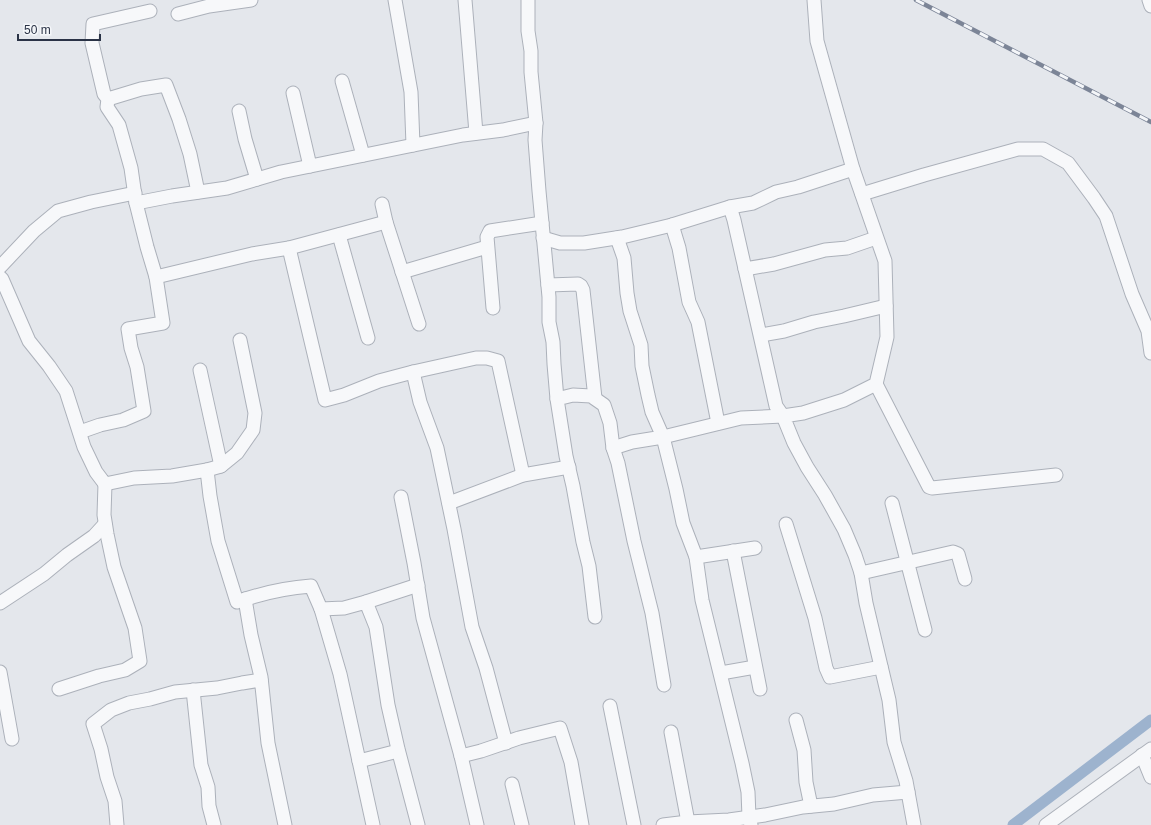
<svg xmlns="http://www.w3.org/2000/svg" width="1151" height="825" font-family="Arial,sans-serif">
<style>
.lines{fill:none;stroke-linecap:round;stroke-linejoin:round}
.canal{stroke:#9db3ce;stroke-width:11}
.minor-casing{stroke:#acb1ba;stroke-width:15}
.minor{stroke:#f7f8fa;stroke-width:13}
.rail-casing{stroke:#7c8597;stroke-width:4.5}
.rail{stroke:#f4f6f9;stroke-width:3;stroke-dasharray:9;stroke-linecap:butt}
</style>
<rect width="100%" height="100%" fill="#e4e7ec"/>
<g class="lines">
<polyline class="canal" points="1013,825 1151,720"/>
<g class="minor-casing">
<g id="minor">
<polyline points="395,0 411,92 413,145"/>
<polyline points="465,0 476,133"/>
<polyline points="528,0 528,31 531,51 531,72 536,123 535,140 539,191 549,297 549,322 553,342 554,364 557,399"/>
<polyline points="814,0 817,41 853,169 885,261 887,337 876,384 844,400 803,413 783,416 794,443 807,467 825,495 844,529 855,555 861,573 866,603 889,700 894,742 906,781 914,825"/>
<polyline points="1149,0 1151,6"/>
<polyline points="150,11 93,24 92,43 104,94 108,99 107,107 119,125 131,168 136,203 172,196 227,188 281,172 463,135 503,130 536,123"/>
<polyline points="178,14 209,6 251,0"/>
<polyline points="342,81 363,155"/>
<polyline points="293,93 310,166"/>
<polyline points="108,99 141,89 166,85 179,119 190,154 198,192"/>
<polyline points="239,111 245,139 257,179"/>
<polyline points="862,194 924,175 1018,149 1043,149 1068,163 1094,198 1106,216 1132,294 1148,331 1151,353"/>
<polyline points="382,204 386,222 419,324"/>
<polyline points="730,207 734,220 776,406 783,416"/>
<polyline points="672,225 679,248 689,302 698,322 718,423"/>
<polyline points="339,235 368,338"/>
<polyline points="543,238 560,243 584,243 622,237 672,225 730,207 753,203 776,192 798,187 853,169"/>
<polyline points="289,248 325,400 344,395 379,381 413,372 420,402 437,448 454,529 472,627 486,668 506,743"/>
<polyline points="0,267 34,231 58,211 91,202 135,193"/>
<polyline points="745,269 774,264 825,250 847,248 876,238"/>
<polyline points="402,272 487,247"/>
<path d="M0 277 2 279 29 341 49 366 66 391 84 447 96 472 105 484 134 478 172 476 207 470 210 496 218 541 237 602C262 593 284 588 311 586L321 609 344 608 366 602 376 627 388 705 398 749 418 825"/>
<polyline points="156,277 252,254 289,248 386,222"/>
<polyline points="548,285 578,284 581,286 583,290 595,398"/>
<polyline points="493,308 487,237 490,231 542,223"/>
<polyline points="761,335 784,331 814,322 844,316 886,306"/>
<polyline points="200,370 221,466"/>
<polyline points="413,372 476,358 487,358 498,361 523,475"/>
<polyline points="876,384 929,487 932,488 1056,475"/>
<polyline points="80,432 100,425 123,420 144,411 137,367 131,348 128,329 163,323 156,277 147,247 136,203"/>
<polyline points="613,448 632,442 663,437 652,412 648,395 642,366 641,345 630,311 627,293 624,258 617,238"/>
<polyline points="207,470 221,466 237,453 253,430 255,413 240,340"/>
<polyline points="401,497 414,563 423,618 461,756"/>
<polyline points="449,503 523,475 569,467"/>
<polyline points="892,503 925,630"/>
<polyline points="786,524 815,618 826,668 830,677 881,667"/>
<polyline points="733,551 760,689"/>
<polyline points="696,557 755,548"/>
<polyline points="861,573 953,552 958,554 965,579"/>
<polyline points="245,599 251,635 261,677 268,743 285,825"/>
<polyline points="366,602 418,585"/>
<polyline points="0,603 44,574 67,555 94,536 105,524"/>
<polyline points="321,609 340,674 373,825"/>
<polyline points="595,617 589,566 583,542 573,486 566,456 557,399 573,395 591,396 604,405 610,423 613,448 618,463 634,541 652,613 664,685"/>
<polyline points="0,672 12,739"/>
<polyline points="721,673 755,667"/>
<polyline points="59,689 99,676 125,670 140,661 135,628 114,567 107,534 104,515 105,484"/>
<polyline points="193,690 201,765 208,787 209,806 214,825"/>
<polyline points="610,706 634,825"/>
<polyline points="796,720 804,750 806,782 811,806"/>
<polyline points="671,732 688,822"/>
<polyline points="1142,755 1151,777"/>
<polyline points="359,761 398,751"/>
<polyline points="512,784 522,825"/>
<polyline points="117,825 115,801 107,777 101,749 93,724 111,710 129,703 150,699 175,692 217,688 242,683 261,680"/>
<polyline points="477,825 461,756 481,751 519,738 560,728 571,762 582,825"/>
<polyline points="663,825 688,822 729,820 765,815 803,807 834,804 873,795 908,792"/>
<polyline points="751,825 749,817 748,792 742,763 702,600 696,557 683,523 676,489 663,437 741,418 783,416"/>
<polyline points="1046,825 1151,749"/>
</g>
</g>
<use href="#minor" class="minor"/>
<g class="rail-casing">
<polyline id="rail" points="916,0 1151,122"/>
</g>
<use href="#rail" class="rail"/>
</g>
<path d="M18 34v6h82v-6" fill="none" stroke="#2a3346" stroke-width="2"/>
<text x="24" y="34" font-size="12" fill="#2a3346" stroke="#f4f6f9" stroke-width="3" paint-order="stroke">50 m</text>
</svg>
